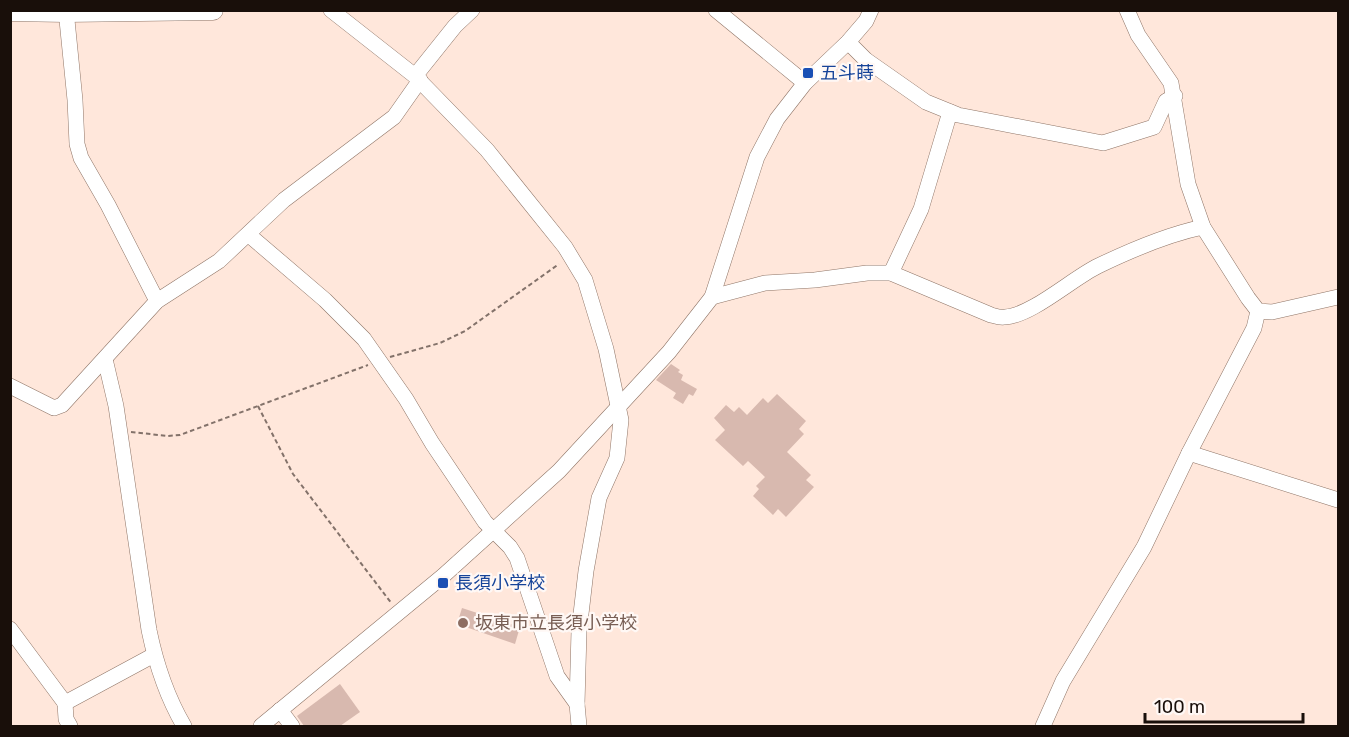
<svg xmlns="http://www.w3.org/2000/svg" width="1349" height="737" font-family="Rubik,'Noto Sans JP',sans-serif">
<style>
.building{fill:#d8b9af}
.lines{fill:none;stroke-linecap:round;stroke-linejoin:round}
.minor-casing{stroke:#8f7567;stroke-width:16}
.major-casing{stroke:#8f7567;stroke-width:21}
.path{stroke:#83726a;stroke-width:2;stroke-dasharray:4.5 3;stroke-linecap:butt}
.minor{stroke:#fff;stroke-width:15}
.major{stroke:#fff;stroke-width:20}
.transit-dot{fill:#1a4fb4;stroke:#fff8f5;stroke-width:2}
.education-dot{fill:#8d6e63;stroke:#fff8f5;stroke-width:2}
.labels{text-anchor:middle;stroke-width:4.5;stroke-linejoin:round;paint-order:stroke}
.transit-label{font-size:18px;fill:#164399;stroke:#fff8f5;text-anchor:start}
.education-label{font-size:18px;fill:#785e54;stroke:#fff8f5;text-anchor:start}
</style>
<rect width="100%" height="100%" fill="#ffe7db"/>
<g class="building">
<polygon points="671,364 680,370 678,372 683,375 681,380 697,389 693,396 689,394 683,404 673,398 676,393 656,380"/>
<polygon points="777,394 806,421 799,429 804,434 787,452 811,475 806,480 814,487 786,517 778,509 773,515 753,496 759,489 756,486 765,477 748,461 743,466 715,440 725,430 714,418 726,405 734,412 739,407 747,415 763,398 768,403"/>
<polygon points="462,608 520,627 515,644 457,624"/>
<polygon points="340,684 360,712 340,726 304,726 297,716"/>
</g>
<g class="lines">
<g class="minor-casing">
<g id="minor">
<polyline points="66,10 75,100 77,144 81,158 108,205 157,301"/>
<polyline points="331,10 415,76 487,150 565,247 585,280 606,349 621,420 617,458 599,498 586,571 579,631 577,704 579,726"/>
<polyline points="716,10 805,83"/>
<polyline points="1127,10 1138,35 1171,83 1188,184 1203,227 1248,298 1258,311 1272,312 1338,297"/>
<polyline points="848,42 866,60 926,102 958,115 1103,143 1154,127 1166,101 1175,96"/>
<polyline points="415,76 455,26 472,10"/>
<polyline points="249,235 325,300 364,339 406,399 432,443 485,522 510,547 517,558 557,676 577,704"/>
<polyline points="891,273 921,209 950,112"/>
<path d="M712 297 765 283 815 280 867 273H891L991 315C995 316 1000 318 1005 317 1031 316 1073 278 1098 266 1129 251 1170 234 1203 227"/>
<path d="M105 359 116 406 149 630C156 664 167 697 184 726"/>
<polyline points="10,386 54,408 62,405 157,301 219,261 284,200 394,117 420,80"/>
<polyline points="1189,453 1338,500"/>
<polyline points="10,629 65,703 154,655"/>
<polyline points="65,703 66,719 70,726"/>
<polyline points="280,710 292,726"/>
<polyline points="261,726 443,576 559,471 669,352 712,297 757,157 777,119 805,83 848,42 866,21 871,10"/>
<polyline points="1043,726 1063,681 1144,547 1189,453 1254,328 1258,311"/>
</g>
</g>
<g class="major-casing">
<polyline id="major" points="10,11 66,12 213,10"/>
</g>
<g class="path">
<polyline points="390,357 440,343 465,331 559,264"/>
<polyline points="258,406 293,474 392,604"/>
<polyline points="131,432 168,436 180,435 368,365"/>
</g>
<use href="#minor" class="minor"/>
<use href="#major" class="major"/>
</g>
<g class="transit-dot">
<rect x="802" y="67" width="12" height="12" rx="3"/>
<rect x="437" y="577" width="12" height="12" rx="3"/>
</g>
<circle class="education-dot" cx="463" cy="623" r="6"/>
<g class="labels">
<g class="transit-label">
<text x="820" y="79">五斗蒔</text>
<text x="455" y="589">長須小学校</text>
</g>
<g class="education-label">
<text x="475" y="629">坂東市立長須小学校</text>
</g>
</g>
<rect width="1349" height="737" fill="none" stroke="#190f0a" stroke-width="24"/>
<path d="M1145 713v9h158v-9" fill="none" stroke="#190f0a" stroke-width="3"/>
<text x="1154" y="713" font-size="18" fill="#190f0a" stroke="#fff8f5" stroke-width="4.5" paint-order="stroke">100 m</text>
</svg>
